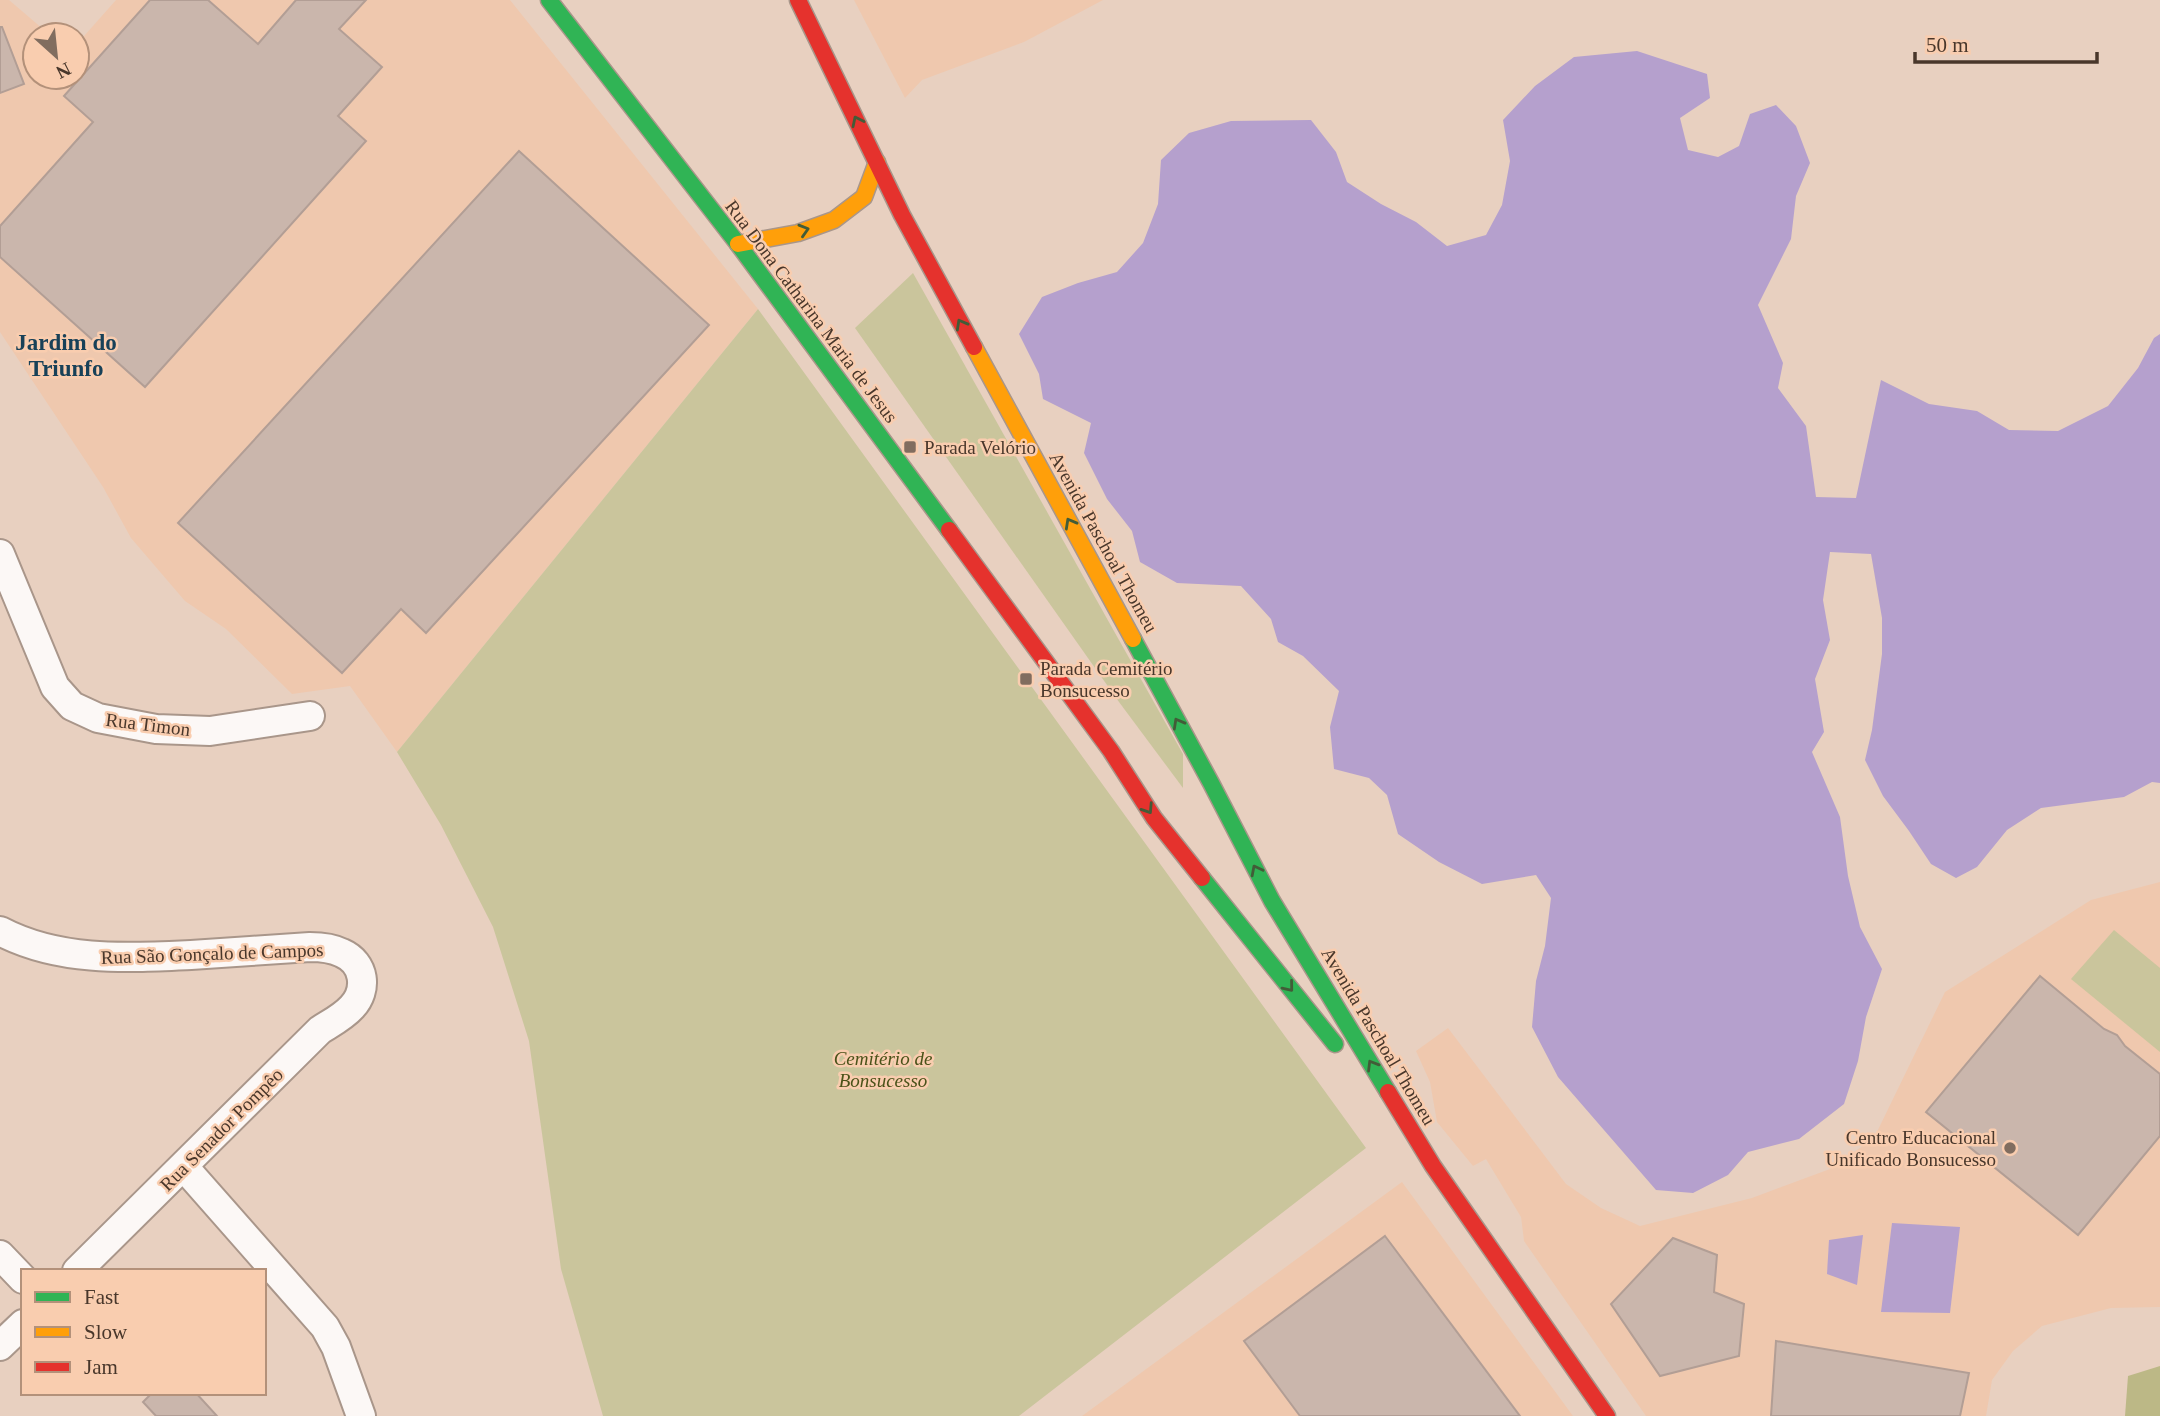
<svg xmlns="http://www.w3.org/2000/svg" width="2160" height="1416" font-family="'Times New Roman',serif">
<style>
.built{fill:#efc8ae}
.green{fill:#cac59c}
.forest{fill:#bcb886}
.water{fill:#b5a0cd}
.building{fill:#cab6ac;stroke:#b29e95;stroke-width:2}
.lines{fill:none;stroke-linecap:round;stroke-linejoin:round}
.street-casing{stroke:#a9968a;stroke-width:32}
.fast-casing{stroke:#a9968a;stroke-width:19}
.slow-casing{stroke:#a9968a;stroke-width:19}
.jam-casing{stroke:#a9968a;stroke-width:19}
.street{stroke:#fcf8f6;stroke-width:28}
.fast{stroke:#30b455;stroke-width:16}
.slow{stroke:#ff9f0a;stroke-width:16}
.jam{stroke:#e5322d;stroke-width:16}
.oneway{stroke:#425c38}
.poi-dot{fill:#816d5f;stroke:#f9cdaf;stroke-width:2.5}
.labels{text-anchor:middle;stroke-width:5;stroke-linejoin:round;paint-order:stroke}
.street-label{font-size:19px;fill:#49372b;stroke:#f9cdaf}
.poi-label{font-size:19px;fill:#49372b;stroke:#f9cdaf;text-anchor:start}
.park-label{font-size:19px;font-style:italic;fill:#4a5219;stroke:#f9cdaf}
.quarter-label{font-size:23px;font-weight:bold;fill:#184158;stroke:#f9cdaf}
</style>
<rect width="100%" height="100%" fill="#e8d0c0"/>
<g class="built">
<polygon points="0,0 9,0 50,35 35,35 35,77 77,77 77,44 116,0 510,0 758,309 397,752 350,686 292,694 226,629 185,601 131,538 103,487 0,332"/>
<polygon points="854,0 1103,0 1024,42 922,80 905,98"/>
<polygon points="2160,882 2160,1307 2111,1308 2042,1326 2013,1351 1992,1380 1986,1416 1646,1416 1524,1241 1521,1217 1486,1159 1473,1166 1437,1122 1430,1082 1416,1051 1448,1028 1566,1184 1601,1208 1640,1226 1752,1198 1830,1169 1874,1138 1945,992 2091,900"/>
<polygon points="1402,1182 1573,1416 1082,1416"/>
</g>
<g class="green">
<polygon points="913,273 1183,754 1183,788 1119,702 855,328"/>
<polygon points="758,309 1366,1148 1019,1416 603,1416 561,1269 529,1041 493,927 441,825 397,752"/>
<polygon points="2114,930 2160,968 2160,1052 2071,979"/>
</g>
<polygon class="forest" points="2160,1366 2160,1416 2125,1416 2128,1376"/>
<g class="water">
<polygon points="1637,51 1707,74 1710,98 1680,118 1688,150 1718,157 1739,146 1750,114 1776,105 1796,126 1810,163 1796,196 1791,239 1758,305 1783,363 1778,388 1806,426 1816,497 1856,498 1881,380 1929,404 1977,411 2009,430 2058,431 2108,406 2138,368 2154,338 2160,334 2160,783 2152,782 2124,797 2041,808 2007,830 1977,867 1956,878 1931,864 1909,831 1883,796 1865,760 1872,730 1882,654 1882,618 1871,554 1830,552 1823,600 1830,640 1815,679 1824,732 1812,752 1840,817 1848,876 1860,927 1882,969 1866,1017 1858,1061 1844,1104 1799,1139 1748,1152 1728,1175 1693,1193 1656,1190 1558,1077 1532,1027 1536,981 1545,946 1551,898 1536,875 1482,884 1439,862 1398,834 1387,795 1369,778 1334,769 1330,727 1339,691 1303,656 1278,642 1271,619 1241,586 1177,583 1140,562 1132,531 1107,499 1084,453 1091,423 1043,399 1039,374 1019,334 1042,297 1078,283 1117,272 1143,243 1158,204 1161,160 1189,133 1231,121 1311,120 1336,152 1347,182 1381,204 1416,222 1447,246 1486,235 1502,205 1510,161 1503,120 1535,86 1574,57"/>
<polygon points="1892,1223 1960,1227 1950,1313 1881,1312"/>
<polygon points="1863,1235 1857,1285 1827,1274 1829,1240"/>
</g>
<g class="building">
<polygon points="150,0 208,0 258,44 296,0 366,0 339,29 382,67 338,116 366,141 145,387 0,257 0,226 93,122 64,96"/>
<polygon points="0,27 2,27 24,84 0,93"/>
<polygon points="519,151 709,325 426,633 401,609 342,673 178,523"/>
<polygon points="2040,976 2104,1029 2117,1035 2125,1046 2160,1074 2160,1136 2078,1235 1926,1112"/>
<polygon points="1385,1236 1520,1416 1300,1416 1244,1341"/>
<polygon points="1673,1238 1717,1255 1714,1292 1744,1304 1739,1356 1660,1376 1611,1304"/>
<polygon points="1776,1341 1969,1373 1960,1416 1771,1416"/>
<polygon points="152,1393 196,1393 217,1416 156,1416 143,1402"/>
</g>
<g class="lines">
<g class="street-casing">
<g id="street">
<polyline points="0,554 55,687 72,706 98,718 156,729 210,731 310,716"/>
<path d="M0 931C59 962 126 958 191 955 231 952 270 950 310 947 321 947 332 948 342 953 365 963 368 990 352 1007 343 1017 331 1023 320 1030L77 1271"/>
<polyline points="184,1167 325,1327 336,1347 361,1416"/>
<polyline points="0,1255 23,1279"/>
<polyline points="0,1346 23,1324"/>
</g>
</g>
<g class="fast-casing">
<g id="fast">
<polyline points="549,0 738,244 949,530"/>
<polyline points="1133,639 1211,783 1272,901 1388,1092"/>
<polyline points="1202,878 1335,1044"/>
</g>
</g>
<g class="slow-casing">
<g id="slow">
<polyline points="738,244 798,233 834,220 864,197 877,162"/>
<polyline points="974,347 1133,639"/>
</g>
</g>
<g class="jam-casing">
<g id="jam">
<polyline points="798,0 902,215 974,347"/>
<polyline points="949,530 1111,751 1154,818 1202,878"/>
<polyline points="1388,1092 1433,1166 1607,1416"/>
</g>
</g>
<use href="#street" class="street"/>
<use href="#fast" class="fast"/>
<use href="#slow" class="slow"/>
<use href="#jam" class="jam"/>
</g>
<defs><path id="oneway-chevron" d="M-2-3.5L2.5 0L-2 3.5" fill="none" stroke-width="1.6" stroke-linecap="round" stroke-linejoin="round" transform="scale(1.75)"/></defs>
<g class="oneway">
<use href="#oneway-chevron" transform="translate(857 121) rotate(-116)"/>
<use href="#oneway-chevron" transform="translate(804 230) rotate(-17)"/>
<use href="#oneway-chevron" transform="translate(961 324) rotate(-119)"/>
<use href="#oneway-chevron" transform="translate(1070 523) rotate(-119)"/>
<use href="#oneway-chevron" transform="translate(1178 723) rotate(-119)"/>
<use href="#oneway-chevron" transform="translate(1148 809) rotate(57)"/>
<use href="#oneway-chevron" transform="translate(1256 870) rotate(-117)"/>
<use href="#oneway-chevron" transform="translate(1289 987) rotate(51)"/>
<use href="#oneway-chevron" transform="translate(1372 1065) rotate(-121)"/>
</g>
<g class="poi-dot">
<rect x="903" y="440" width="14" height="14" rx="3.5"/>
<rect x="1019" y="672" width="14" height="14" rx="3.5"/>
<circle cx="2010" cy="1148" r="7"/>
</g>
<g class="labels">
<g class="street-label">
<text transform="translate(812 311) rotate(53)" y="7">Rua Dona Catharina Maria de Jesus</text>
<text transform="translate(1104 542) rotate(61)" y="7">Avenida Paschoal Thomeu</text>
<text transform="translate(148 724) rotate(7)" y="7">Rua Timon</text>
<text transform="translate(212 953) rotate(-2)" y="7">Rua São Gonçalo de Campos</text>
<text transform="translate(1379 1036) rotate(59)" y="7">Avenida Paschoal Thomeu</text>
<text transform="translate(221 1129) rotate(-45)" y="7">Rua Senador Pompêo</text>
</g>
<g class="poi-label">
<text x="924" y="454">Parada Velório</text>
<text x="1040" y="675">Parada Cemitério<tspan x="1040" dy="22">Bonsucesso</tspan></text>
<text x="1996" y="1144" text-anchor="end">Centro Educacional<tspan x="1996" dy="22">Unificado Bonsucesso</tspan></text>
</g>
<g class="park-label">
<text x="883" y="1065">Cemitério de<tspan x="883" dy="22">Bonsucesso</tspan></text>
</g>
<g class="quarter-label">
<text x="66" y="350">Jardim do<tspan x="66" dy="26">Triunfo</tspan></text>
</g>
</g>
<rect x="21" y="1269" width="245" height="126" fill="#f9cdaf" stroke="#b3917a" stroke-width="2"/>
<rect x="35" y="1292" width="35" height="10" fill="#30b455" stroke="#b3917a" stroke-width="2"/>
<text x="84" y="1304" font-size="21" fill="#49372b">Fast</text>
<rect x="35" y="1327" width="35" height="10" fill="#ff9f0a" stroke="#b3917a" stroke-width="2"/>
<text x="84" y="1339" font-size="21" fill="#49372b">Slow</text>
<rect x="35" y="1362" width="35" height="10" fill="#e5322d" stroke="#b3917a" stroke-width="2"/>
<text x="84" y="1374" font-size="21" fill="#49372b">Jam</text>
<g transform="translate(56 56) rotate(153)"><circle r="33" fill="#f9cdaf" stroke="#b3917a" stroke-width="2"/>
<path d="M0-5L12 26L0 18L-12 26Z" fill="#816d5f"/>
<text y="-10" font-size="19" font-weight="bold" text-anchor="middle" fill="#49372b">N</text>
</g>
<path d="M1915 52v10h182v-10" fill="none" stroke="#49372b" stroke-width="3.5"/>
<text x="1926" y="52" font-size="21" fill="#49372b" stroke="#f9cdaf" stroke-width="5" paint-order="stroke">50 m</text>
</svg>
